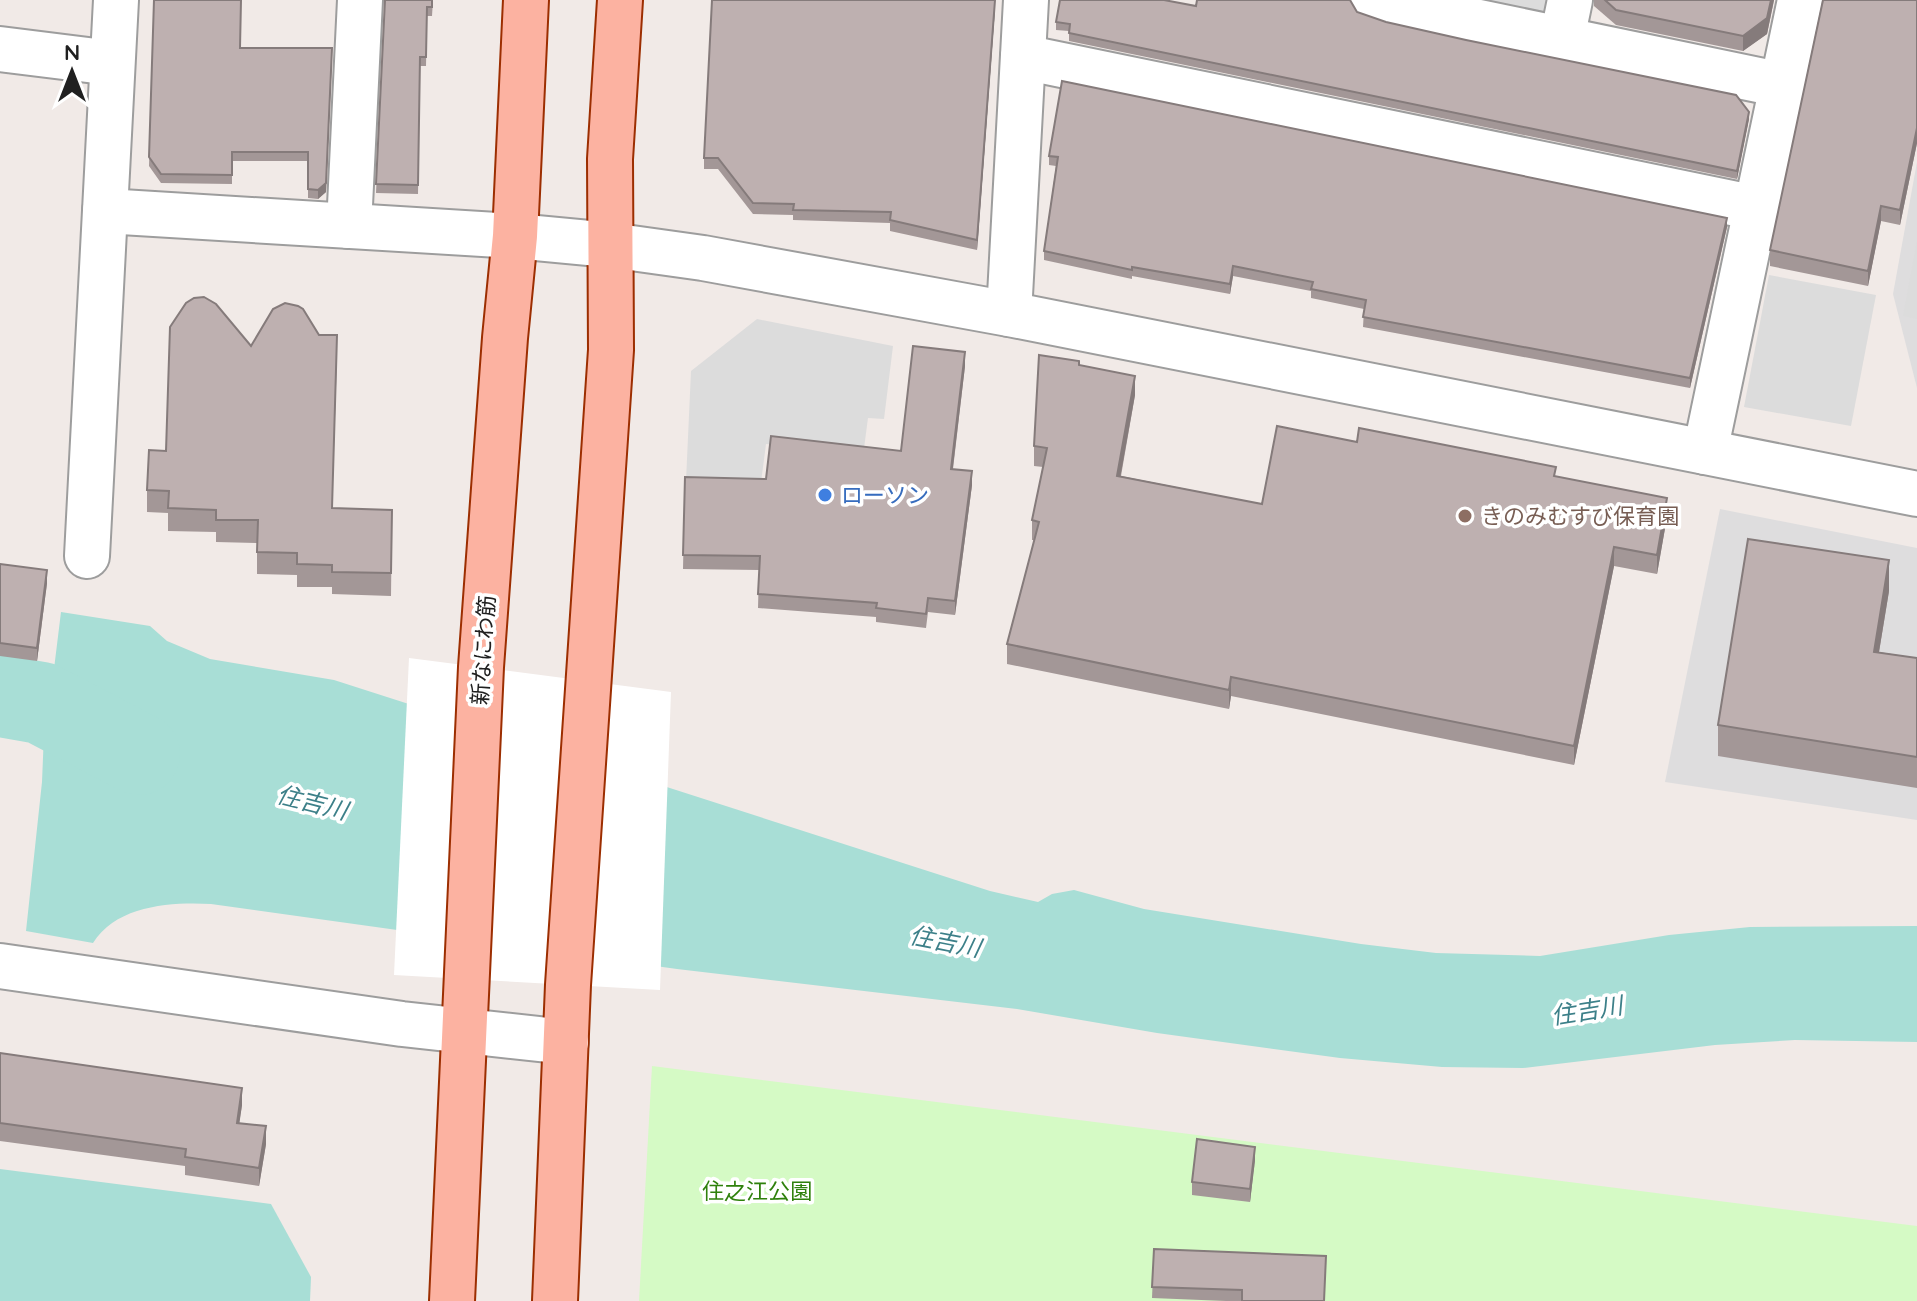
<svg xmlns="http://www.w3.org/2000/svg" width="1917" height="1301" font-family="Quicksand,'Noto Sans JP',sans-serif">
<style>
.residential{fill:#deddde}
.park{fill:#d5fac5}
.parking{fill:#dcdcdc}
.water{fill:#a8ded6}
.pier{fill:#fff}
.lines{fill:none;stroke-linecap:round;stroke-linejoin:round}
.river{stroke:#a8ded6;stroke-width:82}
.minor-casing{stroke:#9d9d9d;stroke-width:48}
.tertiary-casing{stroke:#9d9d9d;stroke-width:48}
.primary-casing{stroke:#9c2e01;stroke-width:48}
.minor{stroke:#fff;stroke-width:44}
.tertiary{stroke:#fff;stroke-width:44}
.primary{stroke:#fcb2a1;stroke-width:44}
.wall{fill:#a39797}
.shaded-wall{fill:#857b7b}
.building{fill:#beb0b0;stroke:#857b7b;stroke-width:2}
.shop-dot{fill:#3f7fe0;stroke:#fff;stroke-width:3}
.education-dot{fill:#8d6e63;stroke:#fff;stroke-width:3}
.labels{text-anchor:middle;stroke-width:7;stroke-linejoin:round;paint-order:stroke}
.shop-label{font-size:22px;fill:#366cbe;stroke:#fff;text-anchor:start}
.education-label{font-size:22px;fill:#785e54;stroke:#fff;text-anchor:start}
.street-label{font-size:22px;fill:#202020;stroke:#fff}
.park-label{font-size:22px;fill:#2f810c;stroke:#fff}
.water-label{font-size:24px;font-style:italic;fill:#3d8089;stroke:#fff}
</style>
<rect width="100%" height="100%" fill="#f1eae7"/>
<g class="residential">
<polygon points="1917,162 1917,388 1893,294"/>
<polygon points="1720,509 1917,548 1917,820 1665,782"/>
</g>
<polygon class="park" points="652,1066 1917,1226 1917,1301 639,1301"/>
<g class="parking">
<polygon points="1475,0 1560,0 1556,16"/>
<polygon points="1917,241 1917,319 1903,316"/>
<polygon points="1769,275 1876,295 1851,426 1744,407"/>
<polygon points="757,319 893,346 884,419 868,418 863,456 766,444 760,490 686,481 691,371"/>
</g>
<g class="water">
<path d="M61 612 150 626 167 641 210 659 334 680 990 891 1038 902 1052 894 1074 890 1144 909 1361 944 1436 953 1540 956 1669 935 1750 927 1917 926V1042L1795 1040 1715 1045 1523 1068 1442 1067 1340 1058 1157 1033 1017 1009 677 969 211 904C171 902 117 905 93 943L26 931 42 782 44 733 37 722 43 684 53 677Z"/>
<polygon points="0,1169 271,1204 311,1277 310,1301 0,1301"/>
</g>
<polygon class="pier" points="409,658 671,692 660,990 394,975"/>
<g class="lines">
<polyline class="river" points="0,696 41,703 139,754"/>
<g class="minor-casing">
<g id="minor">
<polyline points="1373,0 1782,85"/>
<polyline points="1562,39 1570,0"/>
<polyline points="0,49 112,63"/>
<polyline points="1023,57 1756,208"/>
<polyline points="349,226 360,0"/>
<polyline points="1705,452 1800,0"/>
<polyline points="87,556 116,0"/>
<polyline points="0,966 402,1024 566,1042"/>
</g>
</g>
<g class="tertiary-casing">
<g id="tertiary">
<polyline points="105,211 515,236 610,245 703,258 1009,314 1917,494"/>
<polyline points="1009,314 1026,0"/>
</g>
</g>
<g class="primary-casing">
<g id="primary">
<polyline points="452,1301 481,667 505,338 515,236 526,0"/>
<polyline points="555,1301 568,985 611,350 610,159 620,0"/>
</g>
</g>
<use href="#minor" class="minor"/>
<use href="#tertiary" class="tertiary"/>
<use href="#primary" class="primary"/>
</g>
<g class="wall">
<polygon points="154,0 240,48 332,48 326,192 318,199 308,198 308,161 232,161 232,184 161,183 149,166"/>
<polygon points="385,0 433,0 432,16 427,16 426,66 420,66 418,194 376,193"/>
<polygon points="1594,0 1774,0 1767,34 1743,51 1616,25 1594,6"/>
<polygon points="1917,0 1917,143 1900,225 1881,221 1868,286 1770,266 1770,250"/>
<polygon points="1196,6 1357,12 1386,22 1749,119 1737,179 1069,41 1069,31 1056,30 1056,22"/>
<polygon points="995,9 977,250 890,231 890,223 793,220 793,215 753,214 718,169 704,169 704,158"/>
<polygon points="1049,156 1727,227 1690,388 1363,327 1364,309 1311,298 1311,291 1233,276 1230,294 1132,276 1132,279 1044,260 1044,251 1056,166 1049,165"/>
<polygon points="319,335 337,357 332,508 392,510 391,596 332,594 332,587 297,587 297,575 257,574 257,543 216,542 216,532 168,531 168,513 147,512 147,490 166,451 251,346"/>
<polygon points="1079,365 1135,395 1121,476 1262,504 1357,442 1556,477 1667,517 1657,574 1614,566 1574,765 1231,696 1229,709 1007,664 1007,644 1034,540 1032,540 1032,520 1043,467 1034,466 1034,446"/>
<polygon points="965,366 953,469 972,485 955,615 928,612 926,628 876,622 876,617 758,608 759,570 683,569 685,477 766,479 901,451"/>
<polygon points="0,564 47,583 37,661 0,656"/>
<polygon points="1889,591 1879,652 1917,658 1917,788 1718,756 1718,725"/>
<polygon points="0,1053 242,1105 239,1123 266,1144 259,1186 185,1175 185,1166 0,1141"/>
<polygon points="1255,1160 1250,1202 1192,1195 1192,1182"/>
<polygon points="1154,1249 1324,1301 1226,1301 1152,1298"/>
</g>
<g class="shaded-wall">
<polygon points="995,0 995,9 977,250 977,240"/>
<polygon points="1771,0 1774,0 1767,34 1743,51 1743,36"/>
<polygon points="332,57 326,192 318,199 318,190"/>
<polygon points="1749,112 1749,119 1737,179 1737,171"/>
<polygon points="1917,128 1917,143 1900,225 1900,210"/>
<polygon points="1881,206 1881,221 1868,286 1868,271"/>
<polygon points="1727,218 1727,227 1690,388 1690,378"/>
<polygon points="1233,266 1233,276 1230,294 1230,284"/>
<polygon points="965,352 965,366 951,483 951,469"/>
<polygon points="1135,376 1135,395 1117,495 1117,476"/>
<polygon points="972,471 972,485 955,615 955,601"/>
<polygon points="1667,498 1667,517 1657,574 1657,555"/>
<polygon points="1614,547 1614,566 1574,765 1574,746"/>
<polygon points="1889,560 1889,591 1874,682 1874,652"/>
<polygon points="47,570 47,583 37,661 37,648"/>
<polygon points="1231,677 1231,696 1229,709 1229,690"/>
<polygon points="242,1088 242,1105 237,1140 237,1123"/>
<polygon points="266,1126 266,1144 259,1186 259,1168"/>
<polygon points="1255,1147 1255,1160 1250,1202 1250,1189"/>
</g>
<g class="building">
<polygon points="154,0 241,0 240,48 332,48 326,183 318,190 308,189 308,152 232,152 232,175 161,174 149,157"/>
<polygon points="385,0 432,0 432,7 427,7 426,57 420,57 418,185 376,184"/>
<polygon points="712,0 995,0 977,240 890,220 891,212 793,210 794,204 753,203 718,158 704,158"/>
<polygon points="1060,0 1164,0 1196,6 1197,0 1350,0 1357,12 1386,22 1466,40 1736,95 1749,112 1737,171 1069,33 1070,24 1056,22"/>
<polygon points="1605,0 1771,0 1767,18 1743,36 1616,10"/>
<polygon points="1823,0 1917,0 1917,128 1900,210 1881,206 1868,271 1770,250"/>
<polygon points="1062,81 1727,218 1690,378 1363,317 1366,300 1311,289 1313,282 1233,266 1230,284 1132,267 1132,270 1044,251 1058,157 1049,156"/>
<polygon points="204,297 216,304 251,346 273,309 285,303 298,306 303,309 319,335 337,335 332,508 392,510 391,573 332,572 332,565 297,564 297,553 257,552 258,520 216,520 216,510 168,508 169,491 147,490 149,450 166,451 170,327 186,303 194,298"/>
<polygon points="913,346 965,352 951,469 972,471 955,601 928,598 926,614 876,608 877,603 758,594 760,556 683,555 685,477 766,479 771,436 901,451"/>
<polygon points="1039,355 1079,361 1079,365 1135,376 1117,476 1262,504 1277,426 1357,442 1359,428 1556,467 1554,476 1667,498 1657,555 1614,547 1574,746 1231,677 1229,690 1007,644 1039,522 1032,520 1047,448 1034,446"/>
<polygon points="1748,539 1889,560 1874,652 1917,658 1917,757 1718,725"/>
<polygon points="0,564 47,570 37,648 0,643"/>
<polygon points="0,1053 242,1088 237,1123 266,1126 259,1168 185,1157 186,1149 0,1123"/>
<polygon points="1197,1139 1255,1147 1250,1189 1192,1182"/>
<polygon points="1154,1249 1326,1256 1324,1301 1242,1301 1242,1290 1152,1287"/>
</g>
<circle class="shop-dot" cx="825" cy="495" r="8"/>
<circle class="education-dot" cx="1465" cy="516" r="8"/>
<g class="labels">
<g class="shop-label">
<text x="841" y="503">ローソン</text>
</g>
<g class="education-label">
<text x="1481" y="524">きのみむすび保育園</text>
</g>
<g class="street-label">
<text transform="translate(483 650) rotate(-86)" y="8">新なにわ筋</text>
</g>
<g class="park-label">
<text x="757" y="1199">住之江公園</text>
</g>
<g class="water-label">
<text transform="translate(312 803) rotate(14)" y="8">住吉川</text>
<text transform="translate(945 942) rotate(11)" y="8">住吉川</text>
<text transform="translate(1587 1011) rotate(-9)" y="8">住吉川</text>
</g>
</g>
<g transform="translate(72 72)" stroke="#ffffff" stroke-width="6" paint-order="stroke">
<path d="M0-6L14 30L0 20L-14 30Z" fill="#202020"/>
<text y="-12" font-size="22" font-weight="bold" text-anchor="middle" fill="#202020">N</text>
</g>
</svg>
